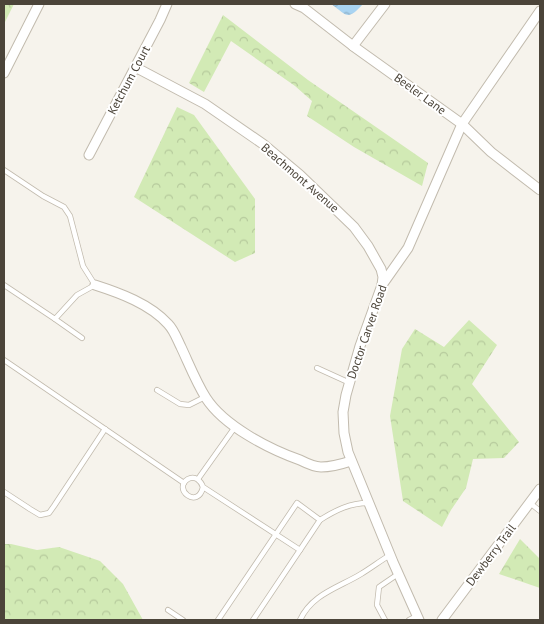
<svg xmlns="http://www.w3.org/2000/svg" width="544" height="624" font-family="'PT Sans',sans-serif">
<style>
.forest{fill:url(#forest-crowns)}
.water{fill:url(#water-ripples)}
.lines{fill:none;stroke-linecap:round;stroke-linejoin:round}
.lane-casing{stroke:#c2bbae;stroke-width:6}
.street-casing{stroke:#c2bbae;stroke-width:11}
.lane{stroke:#fff;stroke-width:4.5}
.street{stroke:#fff;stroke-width:9}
.labels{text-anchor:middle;stroke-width:4;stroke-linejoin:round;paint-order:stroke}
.street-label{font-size:12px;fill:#4b4439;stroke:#fff}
</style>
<defs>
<pattern id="forest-crowns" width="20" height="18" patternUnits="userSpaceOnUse" patternTransform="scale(1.25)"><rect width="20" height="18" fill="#d2eab5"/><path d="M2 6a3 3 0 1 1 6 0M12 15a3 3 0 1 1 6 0" fill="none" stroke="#b6ca9c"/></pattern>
<pattern id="water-ripples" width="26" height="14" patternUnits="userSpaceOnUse" patternTransform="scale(1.25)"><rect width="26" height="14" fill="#a9d4f2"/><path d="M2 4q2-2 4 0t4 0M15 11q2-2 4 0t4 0" fill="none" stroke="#8caec5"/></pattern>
</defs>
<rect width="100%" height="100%" fill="#f6f3ec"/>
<g class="forest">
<polygon points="4,4 14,4 4,24"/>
<polygon points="223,15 308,80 428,163 422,186 354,147 307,116 312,101 295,86 231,41 204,92 189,83"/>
<polygon points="177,107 194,115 255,199 255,253 235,262 134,197"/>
<polygon points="469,320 497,345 472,384 519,442 504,458 473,459 466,488 451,510 442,527 403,501 390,416 402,349 415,329 444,347"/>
<polygon points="520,539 540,559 540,588 499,574"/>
<polygon points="4,544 11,544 37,550 59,547 100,561 123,584 143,620 4,620"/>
</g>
<path class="water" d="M331 4H363C347 21 348 16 331 4Z"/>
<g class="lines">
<g class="lane-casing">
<g id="lane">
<polyline points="4,170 43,196 64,207 70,216 83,266 95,285 77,295 55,319 4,285"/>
<polyline points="55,319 82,338"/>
<polyline points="4,360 184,483"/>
<polyline points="317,368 350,383"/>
<polyline points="157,390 180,404 189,405 205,397"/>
<polyline points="198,479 235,427"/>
<path d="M203 487C198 510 172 489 188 479 195 475 201 481 203 487L300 550 320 520 297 503 218 620"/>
<polyline points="4,492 30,509 40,515 49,513 54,506 105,429"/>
<polyline points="530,503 540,511"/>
<path d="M320 520C336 510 350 503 368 503"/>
<polyline points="168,610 183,620"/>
<polyline points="253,620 300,550"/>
<path d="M300 620C312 594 338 588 361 574 371 568 380 561 390 555"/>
<polyline points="385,620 377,605 379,587 398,574"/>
<polyline points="409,620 417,616"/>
</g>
</g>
<g class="street-casing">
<g id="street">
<polyline points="295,4 304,8 353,46 462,124 491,152 540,190"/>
<polyline points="353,46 385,4"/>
<polyline points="135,67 205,104 263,144 300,175 354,227 368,246 381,269 383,277 382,285"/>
<polyline points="4,73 39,4"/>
<polyline points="89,155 160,20 167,4"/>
<path d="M95 285C120 293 150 304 168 324 174 330 177 339 181 347 189 364 196 382 206 398 224 426 269 449 300 460 306 463 314 467 321 467 331 467 342 464 351 461"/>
<polyline points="419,620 393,562 348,452 344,433 343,412 346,395 360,346 382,285 408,248 462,124 540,11"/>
<polyline points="442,620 540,489"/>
</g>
</g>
<use href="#lane" class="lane"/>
<use href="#street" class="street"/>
</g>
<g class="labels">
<g class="street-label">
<text transform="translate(129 80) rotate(-62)" y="4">Ketchum Court</text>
<text transform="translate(420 94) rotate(36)" y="4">Beeler Lane</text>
<text transform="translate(300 178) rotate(41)" y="4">Beachmont Avenue</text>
<text transform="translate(367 332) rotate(-71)" y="4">Doctor Carver Road</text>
<text transform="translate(491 555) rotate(-53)" y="4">Dewberry Trail</text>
</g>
</g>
<rect width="544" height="624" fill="none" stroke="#4b4439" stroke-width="10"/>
</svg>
